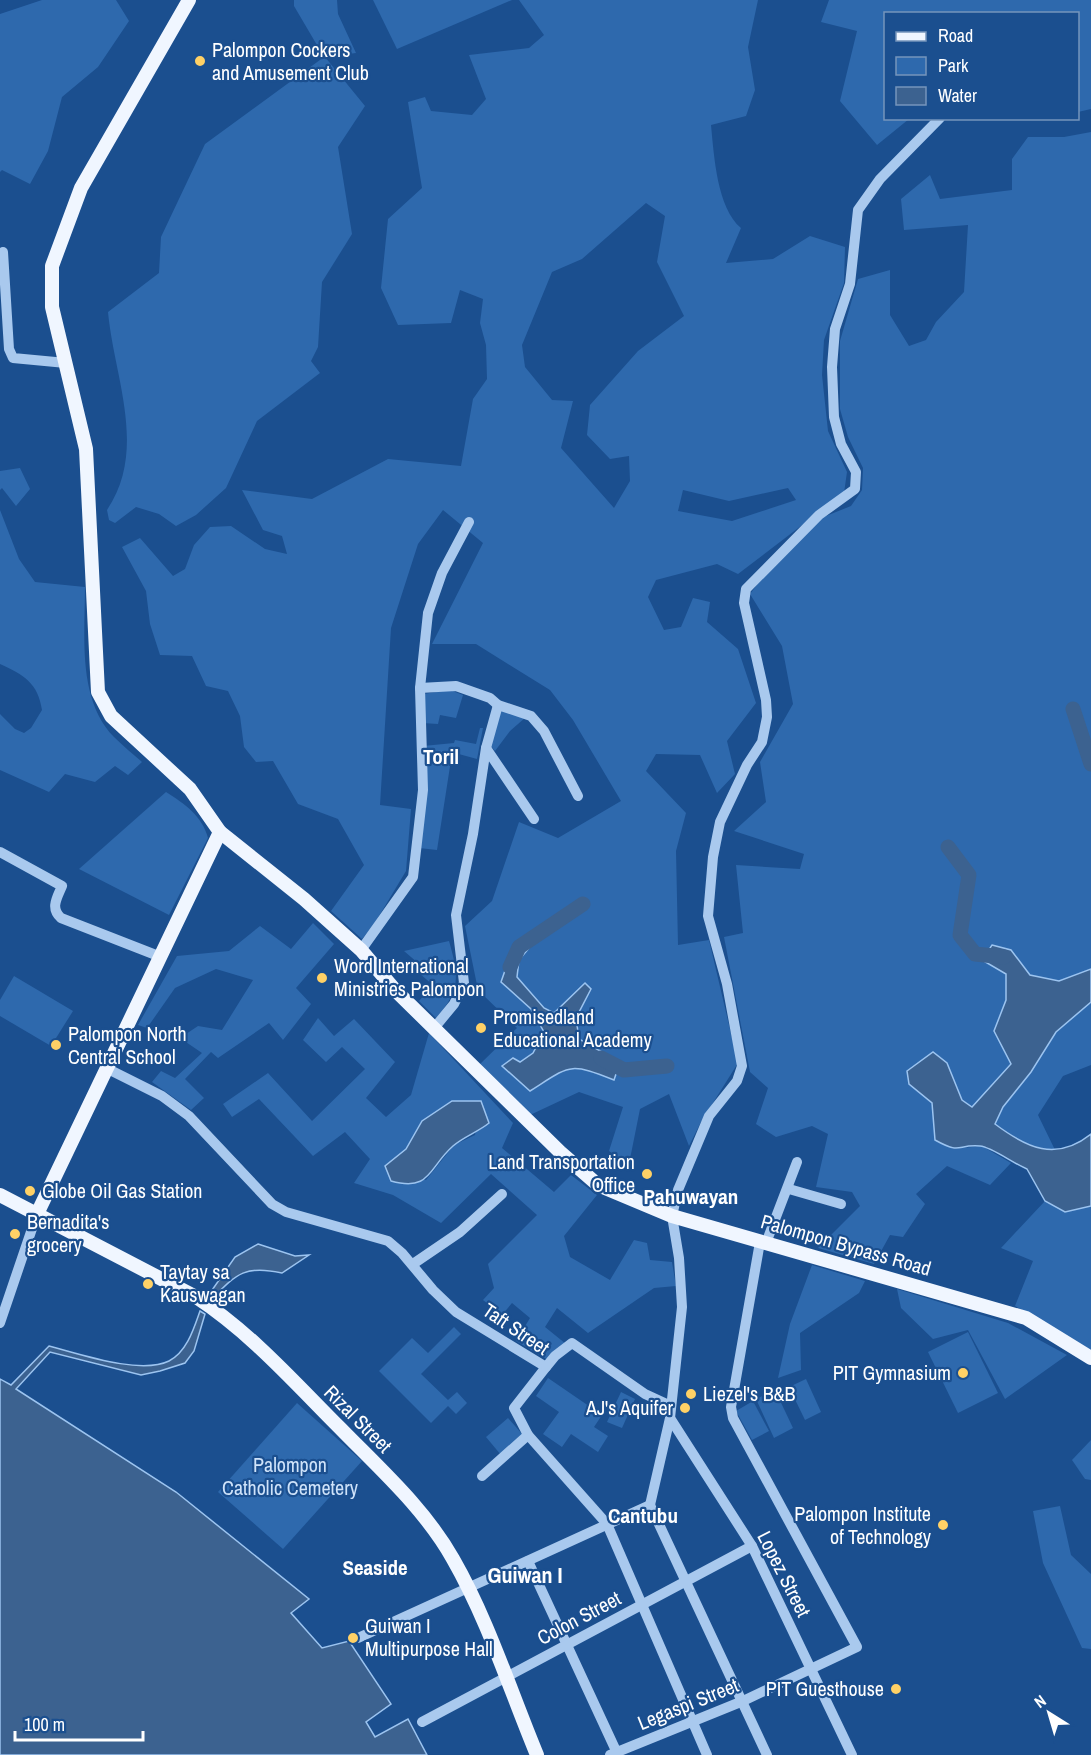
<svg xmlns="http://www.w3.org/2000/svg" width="1091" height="1755" font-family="'Archivo Narrow',sans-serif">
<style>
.green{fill:#2e69ad;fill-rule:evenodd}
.water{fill:#3c6290;stroke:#9cc4f0;stroke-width:1.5}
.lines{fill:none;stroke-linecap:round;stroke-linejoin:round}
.river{stroke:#3c6290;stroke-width:15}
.minor{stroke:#a9c9ee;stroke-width:10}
.major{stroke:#f0f6ff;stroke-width:14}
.poi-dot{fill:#ffd166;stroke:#1b4f8f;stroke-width:2}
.labels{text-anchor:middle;stroke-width:4.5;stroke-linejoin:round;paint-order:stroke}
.poi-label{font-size:20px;fill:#fff;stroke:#1b4f8f;text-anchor:start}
.street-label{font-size:20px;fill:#fff;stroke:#1b4f8f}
.park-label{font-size:20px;fill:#cfe3fa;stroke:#1b4f8f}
.neighbourhood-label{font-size:21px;font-weight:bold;fill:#fff;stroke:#1b4f8f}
.quarter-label{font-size:22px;font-weight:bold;fill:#fff;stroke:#1b4f8f}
</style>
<rect width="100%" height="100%" fill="#1b4f8f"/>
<g class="green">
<polygon points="42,0 116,0 129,21 98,67 62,97 48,151 30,184 2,170 0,172 0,14"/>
<path d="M294 0H337L338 14 356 53 325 57 365 106 338 147 352 234 322 282 318 347 311 361 320 373 257 421 226 488 196 515 176 526 159 514 136 507 115 523 109 520 107 510C148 449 114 377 108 312L159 273 161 237 205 144 324 57 294 6Z"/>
<polygon points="373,0 512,0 397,49"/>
<path d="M519 0H758L748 47 755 90 746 116 711 125C714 156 717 208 741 228L726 263 773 259 810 236 845 247 844 283 824 340 822 375 828 431 847 472 844 493 738 574 717 564 656 580 648 597 664 630 681 627 693 598 710 602 707 622 738 649 756 703 727 741 735 774 717 793 700 755 656 754 646 771 686 813 676 851 678 945 709 940 738 1063 701 1122 689 1146 669 1094 640 1109 629 1164 609 1151 623 1107 579 1092 530 1115 479 1065 517 1028 478 990 465 926 492 901 519 822 558 838 621 801 573 720 550 690 476 644H432L483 543 443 510 418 544 391 628 380 805 411 809 406 871 373 926 362 939 331 911 364 865 338 819 298 804 273 761 256 762 244 747 240 716 228 691 206 686 192 656 160 655 150 624 146 591 122 547 140 538 173 576 185 569 194 545 210 527 231 526 265 549 287 554 282 536 263 530 242 490 312 499 388 459 461 466 473 399 487 379 486 345 480 323 483 299 460 290 451 323 398 325 381 288 388 219 422 188 408 102 425 97 431 111 472 115 486 99 469 55 529 48 544 35ZM646 203 665 216 657 262 684 316 638 351 590 405 587 435 610 459 629 456 630 481 614 508 561 448 573 401 552 400 525 367 522 345 552 272 582 259ZM788 488 796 500 732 521 678 511 683 490 729 501ZM529 937 533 942 519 960 517 977 544 1008 554 1013 585 983 576 1018 579 1039 620 1062 566 1067 530 1090 502 1066 513 1058 520 1062 533 1053 544 1032 531 1009 501 982Z"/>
<polygon points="829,0 1091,0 1091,109 1078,112 1078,14 886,14 886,118 909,119 877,145 840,101 857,31 821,22"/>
<polygon points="1091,132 1091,969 1059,981 1030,975 1011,950 1006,974 1006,1000 994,1031 1012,1064 972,1107 962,1100 947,1063 909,1084 932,1103 952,1149 982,1146 1011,1163 990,1185 947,1166 916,1194 925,1204 903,1237 890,1235 874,1264 818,1248 860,1206 852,1192 816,1187 828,1134 812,1126 776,1137 756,1124 768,1088 750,1072 724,937 743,933 736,865 800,869 804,854 734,831 766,802 760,762 793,704 782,646 750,594 773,563 821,518 851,506 862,490 863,468 848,437 840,409 840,341 858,279 890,270 890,315 909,346 926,340 936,322 964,292 968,225 904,230 901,199 930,175 940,199 1012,190 1012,159 1028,137 1064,137"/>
<polygon points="20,468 30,489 16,506 2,488 0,490 0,471"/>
<path d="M0 510 19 559 35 582 85 587C85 635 77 699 114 737 123 746 133 754 142 762L128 775 115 766 95 782 65 774 49 792 0 770V714L15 729 24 733 31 728 42 710C38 683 24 675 0 664Z"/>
<polygon points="450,690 463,695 456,718 440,715 438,724 422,723 423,694"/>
<polygon points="499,710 526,717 510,731 495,751 490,745"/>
<polygon points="480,728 483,728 477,759 455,753 451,760 437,850 419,848 423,746 454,743 455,740 476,744"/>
<path d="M166 792C185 804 202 816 208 838L169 915 79 869Z"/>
<polygon points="313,923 334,944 296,988 311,1004 283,1040 269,1023 218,1058 211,1052 185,1079 204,1098 191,1110 152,1082 161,1071 175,1078 202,1053 180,1038 198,1026 222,1030 253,980 216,969 175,988 147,1028 138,1025 177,956 229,951 260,926 291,949"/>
<path d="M449 941C459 976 461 990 436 1018L419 1001 433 985 420 974 425 969 404 951Z"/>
<polygon points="14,976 73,1011 51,1046 0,1016 0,1000"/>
<polygon points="1091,1002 1091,1065 1063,1076 1038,1115 1056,1152 1021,1142 995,1124 1003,1107 1031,1072 1056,1032"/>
<path d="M318 1018 334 1036 354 1019 395 1062 366 1098 386 1117 411 1095 429 1033 513 1123 502 1148 554 1192 571 1175 597 1195 564 1236 570 1257 610 1280 634 1240 647 1243 650 1260 672 1262 676 1286 654 1288 588 1333 557 1308 545 1327 566 1344 548 1360 516 1341 530 1318 512 1303 502 1315 483 1300 494 1288 488 1264 537 1215 491 1174 441 1223 393 1195 354 1183 370 1159 345 1132 313 1156 259 1099 232 1117 223 1104 268 1073 312 1121 365 1069 342 1047 326 1062 303 1040ZM452 1101H481L475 1135 454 1145 426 1180 385 1166 406 1149 422 1121Z"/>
<polygon points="1045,1201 1065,1212 1091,1206 1091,1350 1015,1306 1033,1261 1001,1248"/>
<polygon points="812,1265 865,1281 859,1293 800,1333 801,1370 778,1378 790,1324"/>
<polygon points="897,1289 1008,1323 1067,1355 1005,1399 968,1330 933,1339 901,1308"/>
<polygon points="454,1327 461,1334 421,1374 448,1400 457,1392 467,1403 456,1414 448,1406 431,1423 379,1371 412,1338 428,1353"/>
<polygon points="968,1332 998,1393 958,1413 928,1352"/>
<polygon points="548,1378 602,1415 594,1427 608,1436 598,1452 571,1434 562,1447 543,1434 559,1412 536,1396"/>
<polygon points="806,1379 821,1412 805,1420 789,1387"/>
<polygon points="775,1390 793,1428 774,1438 756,1399"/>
<polygon points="621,1392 635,1399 622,1428 607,1422"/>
<polygon points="753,1401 769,1431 752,1440 736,1411"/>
<polygon points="297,1403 362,1461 283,1549 218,1492"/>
<polygon points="508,1418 523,1435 501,1455 486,1437"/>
<polygon points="1091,1440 1091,1480 1085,1479 1072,1460"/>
<polygon points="1060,1506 1071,1555 1091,1574 1091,1649 1082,1648 1043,1563 1033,1511"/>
</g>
<g class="water">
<path d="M529 937 534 942 519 960 517 977 544 1008 554 1013 585 983 591 989 576 1018 579 1039 620 1062 614 1080C568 1062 571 1065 530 1091L502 1066 513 1058 520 1062 533 1053 544 1032 531 1009 501 982 508 962Z"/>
<path d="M992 945 1011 950 1030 975 1059 981 1091 969V1002L1056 1032 1031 1072 1003 1107 995 1124C1027 1148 1056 1162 1091 1134V1206L1065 1212 1045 1201 1027 1169C1014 1164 992 1147 980 1146 956 1144 962 1155 935 1140L932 1103 909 1084 907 1071 933 1052 947 1063 962 1100 972 1107 1011 1064 994 1031 1006 1000V974L982 960Z"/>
<path d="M452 1101H481L489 1123C478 1132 463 1137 453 1146 428 1168 431 1192 391 1181L385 1166 406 1149 422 1121Z"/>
<path d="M258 1244 295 1256 309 1255 282 1273C246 1265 237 1273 213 1298L208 1296 235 1257Z"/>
<path d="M200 1311 205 1314 194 1351 185 1363 160 1371 141 1375 50 1352 16 1389 176 1492 309 1599 291 1613 322 1648 349 1641 391 1704 366 1722 375 1737 408 1719 427 1755H0V1379L11 1385 49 1346C80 1354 140 1375 169 1361 187 1352 194 1328 200 1311Z"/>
</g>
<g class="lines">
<g class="river">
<polyline points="1073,709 1091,764"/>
<polyline points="948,847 969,875 960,935 975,954 1004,957"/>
<polyline points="510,967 519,947 583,904"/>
<polyline points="601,1058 624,1070 667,1066"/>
</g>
<g class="minor">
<polyline points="3,252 9,349 13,358 66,363"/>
<polyline points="420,688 456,686 490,698 498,705 531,716 544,731 578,796"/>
<polyline points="486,748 534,819"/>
<path d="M0 852 62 886C57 898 50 908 61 918L161 957"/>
<polyline points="361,950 413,877 423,790 420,688 428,613 442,573 469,522"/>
<polyline points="435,1027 454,1004 464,983 456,915 473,834 486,748 498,705"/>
<polyline points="108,1069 162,1096 189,1116 272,1204 286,1212 388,1241 402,1253 433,1290 456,1312 546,1367 514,1408 528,1435 607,1524 707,1755"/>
<polyline points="789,1189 841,1204"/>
<polyline points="766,1243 797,1162"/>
<polyline points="413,1264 460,1232 502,1194"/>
<polyline points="0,1323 37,1214"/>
<polyline points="546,1367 555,1356 572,1343 645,1394 671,1406"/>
<polyline points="670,1418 752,1546 852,1755"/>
<polyline points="482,1476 528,1435"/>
<polyline points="650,1505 670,1418 682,1307 679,1258 672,1216 678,1190 709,1116 737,1081 742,1066 727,984 708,916 713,857 720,822 747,765 762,742 767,717 766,700 744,603 746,589 819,515 855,489 856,472 841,444 834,417 832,367 835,329 850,284 858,210 880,179 940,118"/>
<polyline points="650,1505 767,1755"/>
<polyline points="528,1561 618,1755"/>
<polyline points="358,1638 650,1505"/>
<polyline points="422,1722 752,1546"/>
<polyline points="610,1755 743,1701 857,1647 733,1418 731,1407 760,1242"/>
</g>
<g class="major">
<polyline points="189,0 81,188 52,266 52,307 86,449 98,692 111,716 190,789 220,832 304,899 361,950 395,990 560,1152 598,1185 672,1216 1026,1318 1091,1358"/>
<path d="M0 1195 196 1297C251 1333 294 1382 340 1428 380 1469 425 1509 453 1559 488 1620 510 1690 537 1755"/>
<polyline points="37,1214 220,832"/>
</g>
</g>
<g class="poi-dot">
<circle cx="200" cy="61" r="6"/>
<circle cx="322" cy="978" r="6"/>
<circle cx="481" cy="1028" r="6"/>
<circle cx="56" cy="1045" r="6"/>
<circle cx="647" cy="1174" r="6"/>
<circle cx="30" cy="1191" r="6"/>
<circle cx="15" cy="1234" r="6"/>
<circle cx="148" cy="1284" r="6"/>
<circle cx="963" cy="1373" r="6"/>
<circle cx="691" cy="1394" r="6"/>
<circle cx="685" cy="1408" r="6"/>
<circle cx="943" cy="1525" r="6"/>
<circle cx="353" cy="1638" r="6"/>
<circle cx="896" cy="1689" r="6"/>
</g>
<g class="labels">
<g class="poi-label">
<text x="212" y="57">Palompon Cockers<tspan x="212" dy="23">and Amusement Club</tspan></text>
<text x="334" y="973">Word International<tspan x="334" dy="23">Ministries Palompon</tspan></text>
<text x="493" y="1024">Promisedland<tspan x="493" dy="23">Educational Academy</tspan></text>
<text x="68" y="1041">Palompon North<tspan x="68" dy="23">Central School</tspan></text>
<text x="635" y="1169" text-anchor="end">Land Transportation<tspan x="635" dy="23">Office</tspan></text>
<text x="42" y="1198">Globe Oil Gas Station</text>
<text x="27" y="1229">Bernadita's<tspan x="27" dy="23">grocery</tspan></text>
<text x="160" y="1279">Taytay sa<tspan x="160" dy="23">Kauswagan</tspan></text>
<text x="951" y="1380" text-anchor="end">PIT Gymnasium</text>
<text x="703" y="1401">Liezel's B&amp;B</text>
<text x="673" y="1415" text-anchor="end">AJ's Aquifer</text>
<text x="931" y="1521" text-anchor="end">Palompon Institute<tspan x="931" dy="23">of Technology</tspan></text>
<text x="365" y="1633">Guiwan I<tspan x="365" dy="23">Multipurpose Hall</tspan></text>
<text x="884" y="1696" text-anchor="end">PIT Guesthouse</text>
</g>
<g class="street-label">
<text transform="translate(846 1245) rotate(16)" y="7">Palompon Bypass Road</text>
<text transform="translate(516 1329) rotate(34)" y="7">Taft Street</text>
<text transform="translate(358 1419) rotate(45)" y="7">Rizal Street</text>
<text transform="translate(784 1574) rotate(63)" y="7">Lopez Street</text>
<text transform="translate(579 1618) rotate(-28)" y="7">Colon Street</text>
<text transform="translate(688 1704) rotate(-22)" y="7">Legaspi Street</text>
</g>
<g class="park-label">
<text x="290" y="1472">Palompon<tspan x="290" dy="23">Catholic Cemetery</tspan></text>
</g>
<g class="neighbourhood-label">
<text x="441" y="764">Toril</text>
<text x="691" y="1204">Pahuwayan</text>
<text x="643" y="1523">Cantubu</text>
<text x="375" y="1575">Seaside</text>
</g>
<g class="quarter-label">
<text x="525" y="1583">Guiwan I</text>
</g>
</g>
<rect x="884" y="12" width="195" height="108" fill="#1b4f8f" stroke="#7695bc" stroke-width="1.5"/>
<rect x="896" y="32" width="30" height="9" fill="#f0f6ff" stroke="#7695bc" stroke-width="1.5"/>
<text x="938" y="42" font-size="18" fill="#ffffff">Road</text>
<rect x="896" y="57" width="30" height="18" fill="#2e69ad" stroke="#7695bc" stroke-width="1.5"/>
<text x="938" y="72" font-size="18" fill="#ffffff">Park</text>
<rect x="896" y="87" width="30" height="18" fill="#3c6290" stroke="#7695bc" stroke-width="1.5"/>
<text x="938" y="102" font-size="18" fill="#ffffff">Water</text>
<g transform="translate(1049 1713) rotate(323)" stroke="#1b4f8f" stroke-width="4.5" paint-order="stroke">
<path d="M0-4.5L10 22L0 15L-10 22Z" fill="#ffffff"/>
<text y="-9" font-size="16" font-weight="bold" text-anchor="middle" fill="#ffffff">N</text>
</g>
<path d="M15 1731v9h128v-9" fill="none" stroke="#ffffff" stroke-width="3"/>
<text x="24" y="1731" font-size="18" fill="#ffffff" stroke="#1b4f8f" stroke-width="4.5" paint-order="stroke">100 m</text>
</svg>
